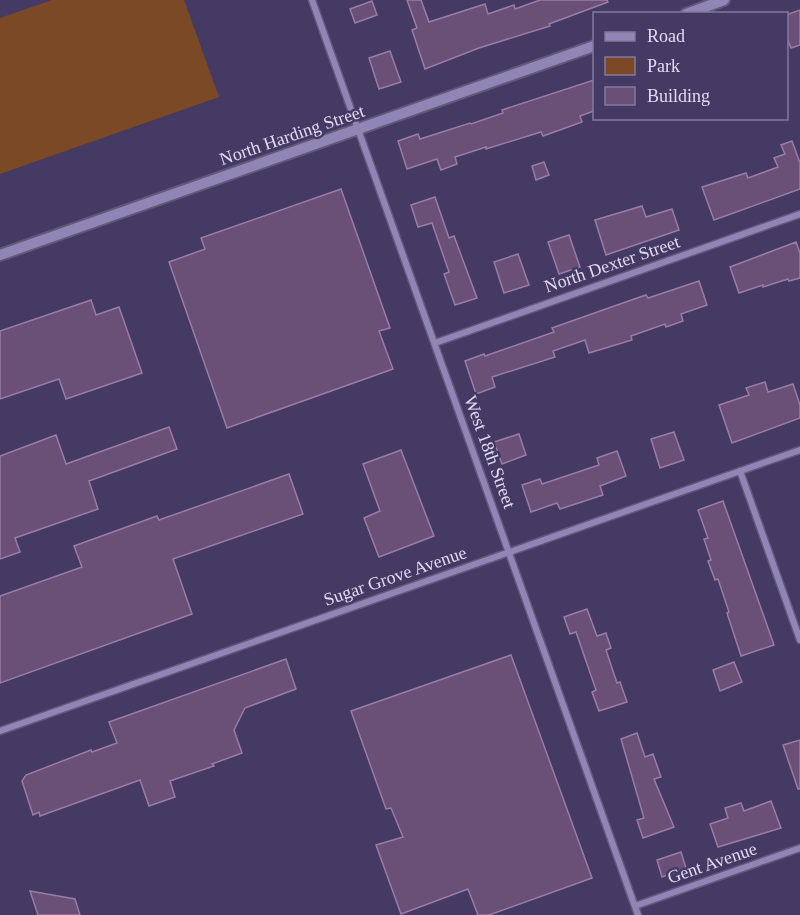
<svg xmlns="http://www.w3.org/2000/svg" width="800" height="915" font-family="'Times New Roman',serif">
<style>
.green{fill:#7b4925}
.building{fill:#6a5077;stroke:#997ca7;stroke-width:1.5}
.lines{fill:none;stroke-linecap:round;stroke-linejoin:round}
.minor-casing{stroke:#61587b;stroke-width:9}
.tertiary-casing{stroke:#61587b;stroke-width:14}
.minor{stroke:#9086b5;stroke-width:6}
.tertiary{stroke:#9086b5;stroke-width:10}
.labels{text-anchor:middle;stroke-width:5;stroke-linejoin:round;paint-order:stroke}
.street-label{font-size:18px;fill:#e0dbf5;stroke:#443a63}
</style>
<rect width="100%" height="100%" fill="#443a63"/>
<polygon class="green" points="52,0 184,0 219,97 0,174 0,18"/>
<g class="building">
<polygon points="407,0 421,0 429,22 485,4 488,14 514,5 515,9 540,0 607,0 608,2 549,24 550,26 479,48 425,69 412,30 417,28"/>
<polygon points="372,1 377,15 355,23 350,9"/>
<polygon points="800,10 800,45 791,48 786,36 786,15"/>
<polygon points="390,51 401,82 379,89 369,58"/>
<polygon points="594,80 594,111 580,116 582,122 543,136 541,132 486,149 486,147 455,157 457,164 441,170 437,159 407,169 398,141 418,134 420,139 470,123 471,124 503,113 502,110"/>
<polygon points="792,141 800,163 800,189 714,220 702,187 746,173 748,178 778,167 774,158 785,154 781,145"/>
<polygon points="544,162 549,175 536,180 532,166"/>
<polygon points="341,189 390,328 379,331 393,369 227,428 169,262 205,249 201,238"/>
<polygon points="435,197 449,238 454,236 477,298 455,305 444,274 449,272 432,223 418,227 411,205"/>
<polygon points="642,206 646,217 672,209 679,230 606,255 595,220"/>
<polygon points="569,235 580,267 559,274 548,242"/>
<polygon points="796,242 800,253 800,278 789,281 788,279 763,287 763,285 739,293 730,267"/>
<polygon points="518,254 529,285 504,293 494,262"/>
<polygon points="699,281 707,305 681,314 683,321 666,327 665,324 631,336 632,340 589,353 585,340 553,351 555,357 492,377 495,387 476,394 465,361 484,354 485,356 554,332 552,328 620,304 646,295 648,298"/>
<polygon points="91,300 96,315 119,307 142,373 66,399 59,379 0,399 0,331"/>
<polygon points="765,382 768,392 793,384 800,405 800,418 732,443 719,405 749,395 746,388"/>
<polygon points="169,427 177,449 89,481 98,509 15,538 20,552 0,559 0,456 56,435 66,464"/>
<polygon points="674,432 684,460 660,468 651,439"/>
<polygon points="519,434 526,455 502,464 494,442"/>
<polygon points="401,450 434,536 379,557 364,518 380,511 363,464"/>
<polygon points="617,451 626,476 600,486 603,495 560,509 557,503 531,512 522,485 540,479 542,484 599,465 597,458"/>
<polygon points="289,474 303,514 173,559 192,614 0,683 0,596 82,567 74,546 157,516 159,520"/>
<polygon points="723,501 774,645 741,656 727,613 729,612 718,579 715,580 708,561 711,560 704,539 708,538 698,510"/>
<polygon points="587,609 597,636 606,633 611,648 606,650 617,683 620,682 627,702 599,711 592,692 596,690 576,632 570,634 564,617"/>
<polygon points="511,655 592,878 489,915 478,915 468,889 401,914 376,845 403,837 391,808 386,809 351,711"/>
<polygon points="286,659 296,689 245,708 234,730 242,753 212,764 214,766 170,781 175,797 149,806 140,780 40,816 39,812 33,815 22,781 26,775 91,750 92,752 117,743 109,722"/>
<polygon points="734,662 742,682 720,691 713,670"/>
<polygon points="637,733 645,757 653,754 661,777 654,779 674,827 643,838 637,820 644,818 621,739"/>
<polygon points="800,740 800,789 798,789 783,745"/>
<polygon points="771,801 781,828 718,847 710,824 728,818 725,808 741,803 744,811"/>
<polygon points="681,852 686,868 662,877 657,860"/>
<polygon points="30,891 75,899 80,915 38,915"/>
</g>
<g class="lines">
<g class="minor-casing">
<g id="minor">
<polyline points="312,0 638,915"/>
<polyline points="435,343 800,214"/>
<polyline points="740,471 800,640"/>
<polyline points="0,731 800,450"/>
<polyline points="635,906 800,848"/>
</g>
</g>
<g class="tertiary-casing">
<g id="tertiary">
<polyline points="686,14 724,0"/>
<polyline points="0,255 594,46"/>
</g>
</g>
<use href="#minor" class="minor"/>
<use href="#tertiary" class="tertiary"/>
</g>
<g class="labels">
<g class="street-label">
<text transform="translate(292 135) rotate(-19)" y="6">North Harding Street</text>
<text transform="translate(612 264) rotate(-19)" y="6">North Dexter Street</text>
<text transform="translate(490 452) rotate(70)" y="6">West 18th Street</text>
<text transform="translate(395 576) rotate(-19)" y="6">Sugar Grove Avenue</text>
<text transform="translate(712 863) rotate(-19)" y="6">Gent Avenue</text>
</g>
</g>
<rect x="593" y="12" width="195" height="108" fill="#443a63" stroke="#827a9d" stroke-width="1.5"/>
<rect x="605" y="32" width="30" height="9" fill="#9086b5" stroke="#827a9d" stroke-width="1.5"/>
<text x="647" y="42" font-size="18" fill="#e0dbf5">Road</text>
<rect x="605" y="57" width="30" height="18" fill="#7b4925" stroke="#827a9d" stroke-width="1.5"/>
<text x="647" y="72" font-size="18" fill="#e0dbf5">Park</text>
<rect x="605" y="87" width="30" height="18" fill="#6a5077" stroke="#827a9d" stroke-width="1.5"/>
<text x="647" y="102" font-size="18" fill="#e0dbf5">Building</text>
</svg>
